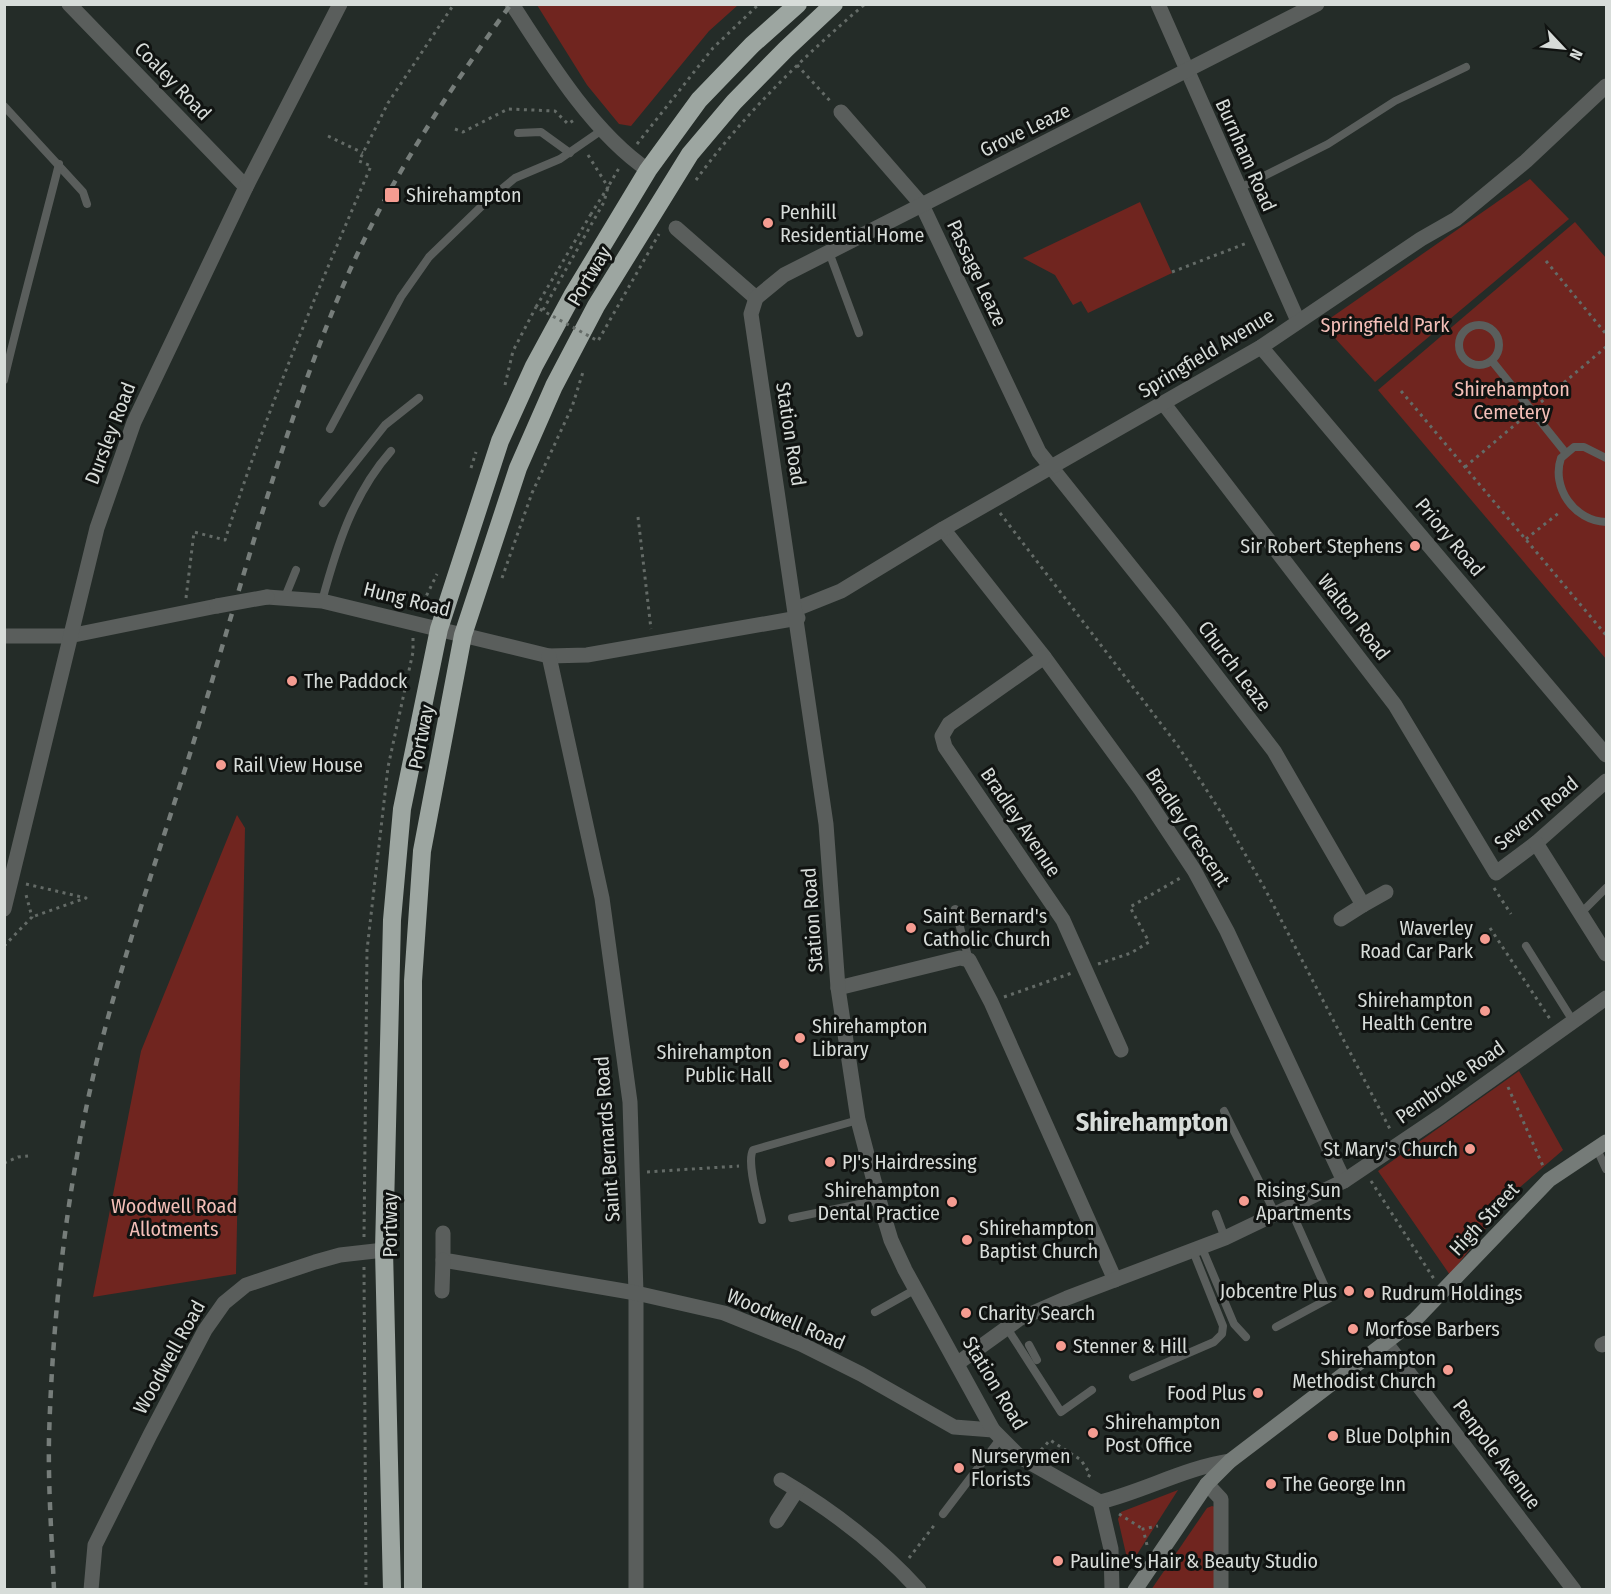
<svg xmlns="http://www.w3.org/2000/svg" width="1611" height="1594" font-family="'Fira Sans Condensed',sans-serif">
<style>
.green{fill:#70251f}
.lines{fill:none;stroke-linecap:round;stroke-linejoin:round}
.path{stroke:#646b67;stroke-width:3;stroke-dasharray:3 4.5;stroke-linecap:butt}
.lane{stroke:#5a5e5c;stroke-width:8}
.street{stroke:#5a5e5c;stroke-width:15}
.secondary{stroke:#757b78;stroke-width:15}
.highway{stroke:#9da6a1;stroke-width:18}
.rail{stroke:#767d7a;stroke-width:4.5;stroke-dasharray:8 8;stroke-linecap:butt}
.path-bridge{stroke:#646b67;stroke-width:3;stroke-dasharray:3 4.5;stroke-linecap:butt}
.street-bridge{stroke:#5a5e5c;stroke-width:15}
.poi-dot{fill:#f59c91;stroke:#101311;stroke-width:2}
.labels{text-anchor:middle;stroke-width:6;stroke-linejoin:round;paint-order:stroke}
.street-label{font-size:20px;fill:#d7dcd9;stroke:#101311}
.poi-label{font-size:20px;fill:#d7dcd9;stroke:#101311;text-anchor:start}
.park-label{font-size:20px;fill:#f4bfb8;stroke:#101311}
.district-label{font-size:26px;font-weight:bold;fill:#d7dcd9;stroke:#101311}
</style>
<rect width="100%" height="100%" fill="#242c28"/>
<g class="green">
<polygon points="537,5 538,4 738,5 709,31 631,126 619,124 587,85"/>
<polygon points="1530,179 1569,219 1375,382 1322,324"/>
<polygon points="1140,202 1172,273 1088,313 1081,301 1073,305 1055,275 1023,258"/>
<polygon points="1575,222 1606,258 1606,659 1378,390"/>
<polygon points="237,815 245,828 236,1274 93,1297 141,1051"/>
<polygon points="1519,1071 1563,1150 1512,1194 1450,1275 1378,1171"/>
<polygon points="1178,1490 1129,1567 1118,1519 1121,1512"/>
<polygon points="1212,1506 1215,1507 1216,1589 1151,1590 1207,1508"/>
</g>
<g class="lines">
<g class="path">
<polyline points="797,65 831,102"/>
<polyline points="455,129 463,132 508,109 555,111 568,124 574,120"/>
<polyline points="328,136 363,153"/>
<polyline points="637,144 713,48 759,4"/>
<polyline points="588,155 608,187 591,214"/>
<path d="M696 180C743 115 804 56 865 4"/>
<polyline points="1546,261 1606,334"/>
<polyline points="1172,272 1247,243"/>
<polyline points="543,310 604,202 608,187 619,168"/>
<polyline points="505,385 513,351 536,307"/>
<polyline points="1401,391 1606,635"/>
<polyline points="1541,402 1606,347"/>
<polyline points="1465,467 1523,418"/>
<polyline points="471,468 476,452"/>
<polyline points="1000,513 1178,746 1224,817 1265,889 1391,1131"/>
<polyline points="638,517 651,629"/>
<polyline points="1526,539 1560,512"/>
<polyline points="502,578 532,493 572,407 583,372"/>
<path d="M186 598 194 532 225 540C266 412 318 289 371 166L359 161 388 103 454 4"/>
<polyline points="420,609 437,574"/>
<polyline points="26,884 86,898 32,917"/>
<polyline points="1494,888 1511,914"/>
<polyline points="1490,928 1550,1019"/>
<polyline points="4,946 32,917 25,891"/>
<polyline points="1098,964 1131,953 1149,942 1130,907 1182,877"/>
<polyline points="1004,997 1072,973"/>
<polyline points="1508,1087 1543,1166"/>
<polyline points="4,1163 18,1157 28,1156"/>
<polyline points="647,1172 739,1166"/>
<polyline points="1371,1181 1434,1279"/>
<polyline points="364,1237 367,950 388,767 413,652 413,638"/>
<polyline points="364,1267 366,1590"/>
<polyline points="1041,1450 1050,1440 1081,1460 1090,1474 1088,1478"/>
<polyline points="1119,1514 1143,1529"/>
<polyline points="1147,1545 1143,1529 1158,1526"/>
<polyline points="909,1558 936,1523"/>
</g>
<g class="lane">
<polyline points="4,106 83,192 87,204"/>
<polyline points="518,133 541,132 570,153"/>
<polyline points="1238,189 1328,144 1395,101 1466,67"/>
<polyline points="829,252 859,333"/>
<circle cx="1479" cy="345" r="20"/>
<polyline points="1492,361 1565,452"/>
<path d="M4 380C21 307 41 236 59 164"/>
<polyline points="330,429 401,297 429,257 487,201 515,178 560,159 602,130"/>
<path d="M1606 458 1584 447H1574L1561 458C1551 487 1574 521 1606 522"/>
<polyline points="323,503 385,425 419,398"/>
<polyline points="285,597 296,570"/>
<path d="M322 601C337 546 353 494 391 451"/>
<polyline points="955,909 969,960"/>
<polyline points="1580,914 1606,888"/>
<polyline points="1526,946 1573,1021"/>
<polyline points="1224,1111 1276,1215"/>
<polyline points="1596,1147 1606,1169"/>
<polyline points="1216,1214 1225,1238"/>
<polyline points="792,1218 879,1200"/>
<path d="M762 1220C759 1205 746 1162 753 1150L858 1120"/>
<polyline points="1202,1248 1234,1324 1246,1337"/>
<polyline points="875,1312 916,1289"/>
<polyline points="1276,1327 1330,1298 1290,1208"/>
<polyline points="1007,1328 1061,1412 1092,1390"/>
<polyline points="1029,1345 1037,1360"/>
<polyline points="1133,1377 1214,1342 1222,1334 1223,1326 1193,1251"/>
<polyline points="943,1514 1000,1439"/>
</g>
<g class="street">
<polyline points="69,4 246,187"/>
<path d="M512 4C548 60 593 133 648 170"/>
<polyline points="1158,4 1298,321"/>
<polyline points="841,112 922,205 1039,452 1171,617 1274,751 1363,905 1341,919"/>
<polyline points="676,228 756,298"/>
<polyline points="1261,347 1606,755"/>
<polyline points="1164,404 1395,705 1496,873 1536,843 1606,781"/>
<polyline points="943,529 1044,657 1141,790 1194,870 1227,931 1344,1181"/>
<polyline points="267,597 322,601 549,656 587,655 798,618"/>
<polyline points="796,609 841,591 943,529 1261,347 1421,239 1456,219 1526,161 1606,86"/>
<polyline points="4,636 69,636 217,606"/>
<polyline points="549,656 602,898 630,1102 636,1293 636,1590"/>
<polyline points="1044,657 949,724 942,736 945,747 1063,920 1121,1050"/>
<polyline points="1536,843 1606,954"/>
<polyline points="1363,905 1386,892"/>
<polyline points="4,909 97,528 134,422 246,187 340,4"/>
<polyline points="838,988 960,958 969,960 991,1002 1115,1280"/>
<polyline points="443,1233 443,1260 636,1293 724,1313 801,1344 861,1374 954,1427 993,1430"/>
<polyline points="442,1291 443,1260"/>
<polyline points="1386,1343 1574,1590"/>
<polyline points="1602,1345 1606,1343"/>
<polyline points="958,1363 1019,1319 1067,1298 1225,1238 1344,1181 1442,1115 1606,998"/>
<path d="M1230 1461C1185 1468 1144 1491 1100 1502L1020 1457 993 1430 905 1270 891 1240 879 1200 858 1120 838 988 826 824 751 314 756 298 784 275 1317 4"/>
<path d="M781 1480C832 1510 879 1546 919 1590"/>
<polyline points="1207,1484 1221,1499 1221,1590"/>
<polyline points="1100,1502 1111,1549 1112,1590"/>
<polyline points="777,1521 797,1490"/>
<polyline points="91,1590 95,1545 150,1435 205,1330 224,1303 246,1285 315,1262 340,1255 384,1250"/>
</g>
<polyline class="secondary" points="1135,1590 1207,1484 1230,1461 1415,1320 1549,1180 1606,1142"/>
<g class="highway">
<polyline points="392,1590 384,1250 392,920 402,809 439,629 500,441 534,366 572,296 648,170 699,100 752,45 798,4"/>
<polyline points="413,1590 413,981 422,851 463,635 518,468 554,386 596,306 690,154 734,102 786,49 834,4"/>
</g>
<path class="rail" d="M54 1590C52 1539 48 1489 49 1438 53 1298 71 1150 109 1014 138 909 175 806 206 701 248 561 286 421 343 286 386 185 447 93 511 4"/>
<polyline class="path-bridge" points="591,214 536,307 598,341 659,234"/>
<polyline class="street-bridge" points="217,606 267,597"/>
</g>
<g class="poi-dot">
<rect x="384" y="187" width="16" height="16" rx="3"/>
<circle cx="768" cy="223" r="6"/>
<circle cx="1415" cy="546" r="6"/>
<circle cx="292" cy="681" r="6"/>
<circle cx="221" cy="765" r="6"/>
<circle cx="911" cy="928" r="6"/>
<circle cx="1485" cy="939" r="6"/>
<circle cx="1485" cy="1011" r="6"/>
<circle cx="800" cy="1038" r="6"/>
<circle cx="784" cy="1064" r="6"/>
<circle cx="1470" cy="1149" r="6"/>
<circle cx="830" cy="1162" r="6"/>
<circle cx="1244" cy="1201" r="6"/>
<circle cx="952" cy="1202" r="6"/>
<circle cx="967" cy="1240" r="6"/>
<circle cx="1349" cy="1291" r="6"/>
<circle cx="1369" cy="1293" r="6"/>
<circle cx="966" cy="1313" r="6"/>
<circle cx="1353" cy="1329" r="6"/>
<circle cx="1061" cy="1346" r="6"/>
<circle cx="1448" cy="1370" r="6"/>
<circle cx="1258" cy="1393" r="6"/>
<circle cx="1093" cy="1433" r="6"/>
<circle cx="1333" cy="1436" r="6"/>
<circle cx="959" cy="1468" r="6"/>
<circle cx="1271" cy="1484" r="6"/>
<circle cx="1058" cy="1561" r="6"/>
</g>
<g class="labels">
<g class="street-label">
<text transform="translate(173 81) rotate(46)" y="7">Coaley Road</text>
<text transform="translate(1025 130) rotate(-26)" y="7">Grove Leaze</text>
<text transform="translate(1246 155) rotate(66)" y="7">Burnham Road</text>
<text transform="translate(977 273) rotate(65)" y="7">Passage Leaze</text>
<text transform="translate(589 276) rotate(-59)" y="7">Portway</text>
<text transform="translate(1206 353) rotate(-31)" y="7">Springfield Avenue</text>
<text transform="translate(110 433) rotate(-69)" y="7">Dursley Road</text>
<text transform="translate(791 434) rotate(81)" y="7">Station Road</text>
<text transform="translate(1450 537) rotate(50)" y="7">Priory Road</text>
<text transform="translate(407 599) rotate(14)" y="7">Hung Road</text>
<text transform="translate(1354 617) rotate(52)" y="7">Walton Road</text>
<text transform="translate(1235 666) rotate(53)" y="7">Church Leaze</text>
<text transform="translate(421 737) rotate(-79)" y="7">Portway</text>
<text transform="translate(1536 813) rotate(-40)" y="7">Severn Road</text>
<text transform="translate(1021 822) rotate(56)" y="7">Bradley Avenue</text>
<text transform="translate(1188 827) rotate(57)" y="7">Bradley Crescent</text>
<text transform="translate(812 920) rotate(-94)" y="7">Station Road</text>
<text transform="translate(1450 1082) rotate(-35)" y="7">Pembroke Road</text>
<text transform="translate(607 1139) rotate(-94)" y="7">Saint Bernards Road</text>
<text transform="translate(1484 1219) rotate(-47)" y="7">High Street</text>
<text transform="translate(390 1225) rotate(-90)" y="7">Portway</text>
<text transform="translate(786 1319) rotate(23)" y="7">Woodwell Road</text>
<text transform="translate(169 1357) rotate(-61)" y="7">Woodwell Road</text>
<text transform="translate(995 1383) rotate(59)" y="7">Station Road</text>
<text transform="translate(1497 1454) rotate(53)" y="7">Penpole Avenue</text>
</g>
<g class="poi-label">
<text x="406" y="202">Shirehampton</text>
<text x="780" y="219">Penhill<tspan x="780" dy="23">Residential Home</tspan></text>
<text x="1403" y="553" text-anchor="end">Sir Robert Stephens</text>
<text x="304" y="688">The Paddock</text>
<text x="233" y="772">Rail View House</text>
<text x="923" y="923">Saint Bernard's<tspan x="923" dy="23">Catholic Church</tspan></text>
<text x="1473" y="935" text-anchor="end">Waverley<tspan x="1473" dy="23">Road Car Park</tspan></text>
<text x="1473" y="1007" text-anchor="end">Shirehampton<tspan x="1473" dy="23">Health Centre</tspan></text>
<text x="812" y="1033">Shirehampton<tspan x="812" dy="23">Library</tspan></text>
<text x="772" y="1059" text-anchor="end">Shirehampton<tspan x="772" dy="23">Public Hall</tspan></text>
<text x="1458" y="1156" text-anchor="end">St Mary's Church</text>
<text x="842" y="1169">PJ's Hairdressing</text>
<text x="940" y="1197" text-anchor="end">Shirehampton<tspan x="940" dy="23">Dental Practice</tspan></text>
<text x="1256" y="1197">Rising Sun<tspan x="1256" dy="23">Apartments</tspan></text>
<text x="979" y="1235">Shirehampton<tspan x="979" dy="23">Baptist Church</tspan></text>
<text x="1337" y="1298" text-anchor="end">Jobcentre Plus</text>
<text x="1381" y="1300">Rudrum Holdings</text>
<text x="978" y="1320">Charity Search</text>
<text x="1365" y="1336">Morfose Barbers</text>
<text x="1073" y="1353">Stenner &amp; Hill</text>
<text x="1436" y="1365" text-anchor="end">Shirehampton<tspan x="1436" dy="23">Methodist Church</tspan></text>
<text x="1246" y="1400" text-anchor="end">Food Plus</text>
<text x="1105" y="1429">Shirehampton<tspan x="1105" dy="23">Post Office</tspan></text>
<text x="1345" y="1443">Blue Dolphin</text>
<text x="971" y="1463">Nurserymen<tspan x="971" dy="23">Florists</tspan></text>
<text x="1283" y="1491">The George Inn</text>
<text x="1070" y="1568">Pauline's Hair &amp; Beauty Studio</text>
</g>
<g class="park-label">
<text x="1385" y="332">Springfield Park</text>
<text x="1512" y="396">Shirehampton<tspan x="1512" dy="23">Cemetery</tspan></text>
<text x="174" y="1213">Woodwell Road<tspan x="174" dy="23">Allotments</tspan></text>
</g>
<g class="district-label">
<text x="1152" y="1131">Shirehampton</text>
</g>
</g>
<rect width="1611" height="1594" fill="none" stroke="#d7dcd9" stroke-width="12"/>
<g transform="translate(1563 48) rotate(116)" stroke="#101311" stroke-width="4.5" paint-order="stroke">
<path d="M0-4.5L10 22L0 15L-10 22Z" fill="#d7dcd9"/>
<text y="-9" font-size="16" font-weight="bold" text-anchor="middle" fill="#d7dcd9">N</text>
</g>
</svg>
